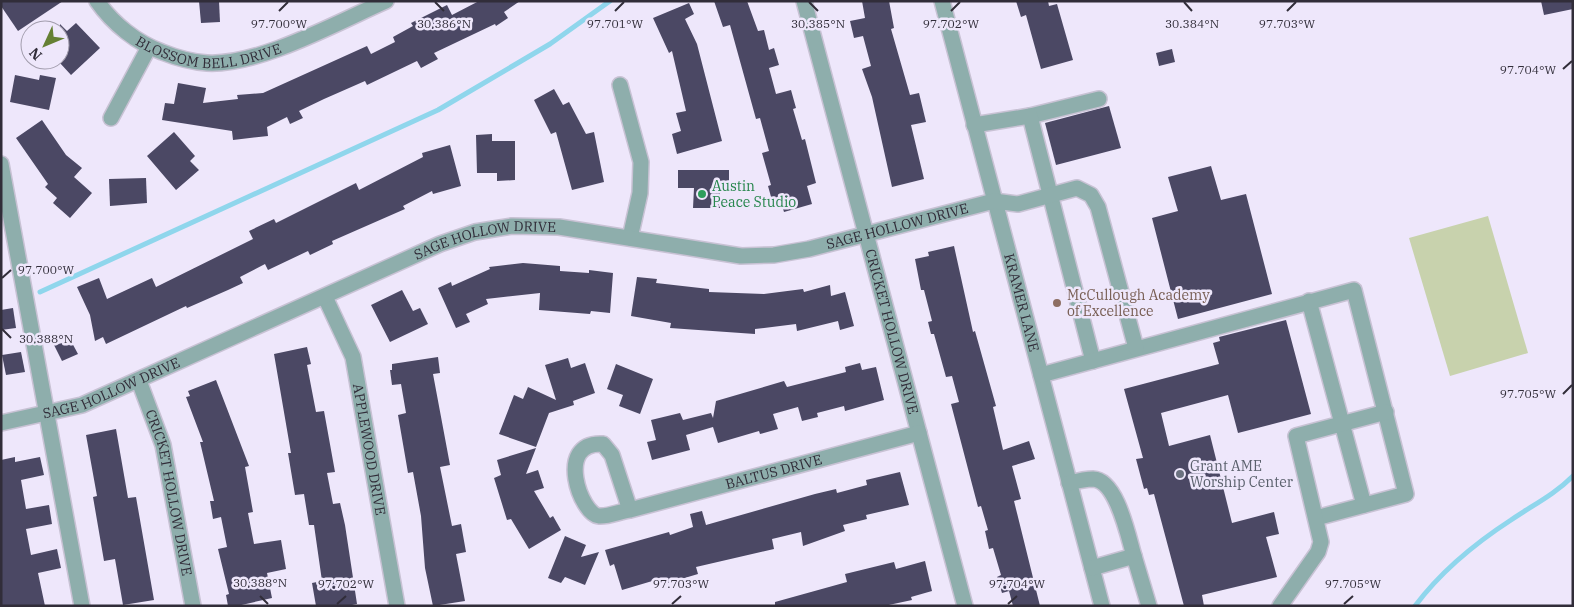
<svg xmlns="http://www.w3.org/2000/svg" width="1574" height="607" font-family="'IBM Plex Serif',serif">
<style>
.green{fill:#c8d2ad}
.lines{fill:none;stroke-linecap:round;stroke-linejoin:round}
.stream{stroke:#8fd6ec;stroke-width:5}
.building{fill:#4b4864}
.minor-casing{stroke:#c8c2d4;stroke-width:18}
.minor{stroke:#8eaeac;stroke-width:15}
.ticks{fill:none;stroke:#312d39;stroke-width:2}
.leisure-dot{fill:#2e9e5b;stroke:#eee7fb;stroke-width:2}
.education-dot{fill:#8d6e63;stroke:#eee7fb;stroke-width:2}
.worship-dot{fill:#6b7280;stroke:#eee7fb;stroke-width:2}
.labels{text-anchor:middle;stroke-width:5;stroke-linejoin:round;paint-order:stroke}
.street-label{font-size:14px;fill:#312d39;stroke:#eee7fb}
.leisure-label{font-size:14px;fill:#27864d;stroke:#eee7fb;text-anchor:start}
.education-label{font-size:14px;fill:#785e54;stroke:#eee7fb;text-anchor:start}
.worship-label{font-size:14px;fill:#5b616d;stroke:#eee7fb;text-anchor:start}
.ticks-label{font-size:12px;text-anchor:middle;fill:#312d39;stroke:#eee7fb;stroke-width:5;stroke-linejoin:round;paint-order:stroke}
</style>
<rect width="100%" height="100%" fill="#eee7fb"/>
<polygon class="green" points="1488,216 1528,353 1450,376 1409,238"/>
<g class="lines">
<g class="stream">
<polyline points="40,292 438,110 550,44 610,1"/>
<path d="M1415 606C1442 570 1474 544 1511 520 1533 505 1554 495 1573 476"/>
</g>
</g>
<g class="building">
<polygon points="1,1 63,1 18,31 1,6"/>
<polygon points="199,1 219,1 220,22 201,23"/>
<polygon points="479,1 520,1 504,12 508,18 496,26 495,24 434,53 438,59 421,68 417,61 367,85 365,81 324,99 299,111 303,118 290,124 287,117 267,127 268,136 233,140 232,131 162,120 165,103 174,104 178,83 206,88 203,103 238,99 237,95 263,93 367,46 371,54 395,42 393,37 413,26 411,23 447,5 452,15"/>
<polygon points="714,1 747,1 758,31 764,30 769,50 774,48 779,65 769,68 776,94 791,90 796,108 793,109 802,140 805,139 816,183 807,186 812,204 784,212 781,202 773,204 768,186 771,185 762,153 769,151 760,118 756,119 730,25 723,27"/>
<polygon points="862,1 889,1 894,28 891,29 910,95 919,93 926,122 911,125 924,179 892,187 872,97 862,69 871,66 863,36 854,38 850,21 865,18"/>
<polygon points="1016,1 1048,1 1049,6 1057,4 1073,60 1041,69 1026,15 1021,17"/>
<polygon points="1541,1 1573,1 1573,9 1544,15"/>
<polygon points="689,3 694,14 685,19 697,44 722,141 677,154 672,134 681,131 676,113 686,111 672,51 669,53 653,18"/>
<polygon points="76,23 100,48 71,75 60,63 60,24 67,31"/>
<polygon points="1172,49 1175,62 1159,66 1156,53"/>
<polygon points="15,75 39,80 40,75 56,78 49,110 10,102"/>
<polygon points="554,89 563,105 569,102 586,134 594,132 604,182 572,190 556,132 551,134 534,100"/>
<polygon points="1109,106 1121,148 1056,165 1045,123"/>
<polygon points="42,120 66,155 82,168 74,177 92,193 70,218 53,203 57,198 45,187 48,184 16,138"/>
<polygon points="174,132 195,156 190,161 199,170 176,190 147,156"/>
<polygon points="492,134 492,141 515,141 515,180 497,181 497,173 477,173 476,135"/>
<polygon points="450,145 461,186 433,194 432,191 403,206 405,209 332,241 333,244 310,255 308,251 268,270 265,264 240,277 243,283 228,290 187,308 186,306 106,344 103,337 95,341 90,315 77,287 99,278 107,299 152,278 156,287 253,239 249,231 274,219 276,223 356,183 359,190 423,157 422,153"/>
<polygon points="1211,166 1221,200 1246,194 1272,294 1178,319 1152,218 1178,211 1168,177"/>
<polygon points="678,170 729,170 729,190 720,189 720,208 693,208 694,188 678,188"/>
<polygon points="146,178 147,203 110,206 109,179"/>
<polygon points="954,246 973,332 975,331 996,406 993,407 1003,450 1029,441 1035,459 1012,466 1021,499 1014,501 1040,606 1013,606 1009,591 1002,593 997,577 1001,575 993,548 989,549 985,531 988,530 981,506 978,507 951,404 959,402 952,376 946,377 934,334 931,334 928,322 932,321 924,290 921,290 915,259 929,256 928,252"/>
<polygon points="523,263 560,266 560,271 589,273 589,270 613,273 610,313 591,311 590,314 539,310 540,293 486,299 488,304 466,314 470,322 456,328 438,288 451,282 452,286 490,269 489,267"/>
<polygon points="637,277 657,279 656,283 709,289 709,292 764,294 803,289 804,292 830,285 831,296 845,292 854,326 840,330 838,321 797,331 796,324 755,329 755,334 670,328 671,323 631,316"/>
<polygon points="402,290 413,311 420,308 428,324 390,342 371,305"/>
<polygon points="13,308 16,328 1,330 1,310"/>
<polygon points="1286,320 1311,414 1238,433 1228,395 1161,413 1169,446 1210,435 1232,523 1274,512 1279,534 1266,537 1277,577 1202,595 1204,606 1184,606 1154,494 1149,495 1147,488 1144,489 1136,459 1143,458 1124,389 1219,364 1213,343 1220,341 1219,337"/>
<polygon points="71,341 78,354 62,361 54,345"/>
<polygon points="307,347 311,364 307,365 316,412 324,411 335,472 327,473 333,504 340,503 345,525 357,604 347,606 316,606 312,583 322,581 314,525 309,525 304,494 295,495 288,453 291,453 274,354"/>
<polygon points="21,352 25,372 6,375 2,355"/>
<polygon points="438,357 440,373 433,374 450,465 440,467 452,526 461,524 466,552 456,554 465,601 433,606 425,568 421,516 413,472 408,473 398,415 406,413 401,384 392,385 390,370 392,370 392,364"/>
<polygon points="568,358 571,368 585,363 595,393 573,401 574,405 549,413 536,447 499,434 514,395 523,399 528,387 556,400 545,365"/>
<polygon points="860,363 862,370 876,367 884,400 845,411 844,406 817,413 818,417 802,421 798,407 773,414 778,429 760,434 759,431 718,443 713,427 686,435 690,450 652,460 647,442 656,440 651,420 680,413 683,420 711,413 713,418 716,401 784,381 787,387 846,372 845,367"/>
<polygon points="616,364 653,379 640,414 619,406 623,395 607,389"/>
<polygon points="216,380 249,466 245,467 253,512 248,513 254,544 281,540 286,569 267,573 272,598 237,606 228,606 226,595 229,594 218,549 227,547 221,517 213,519 210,501 214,501 200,442 203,442 186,397 190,396 188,391"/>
<polygon points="116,429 128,498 136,497 154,600 123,605 115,559 104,561 93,497 97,496 86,435"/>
<polygon points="536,448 526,474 538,470 544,488 534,491 550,518 553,516 561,530 529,549 511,519 507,520 494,478 501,475 497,460"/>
<polygon points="15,457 15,462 40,457 44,475 21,480 26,509 49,505 52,524 26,529 31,555 57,549 61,568 38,573 45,606 1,606 1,460"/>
<polygon points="900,472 909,505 866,515 867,519 843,525 845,531 803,546 801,532 772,539 774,549 696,567 698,574 661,585 659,579 622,590 614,564 610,566 605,550 669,532 670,535 693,527 690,514 702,511 706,525 815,494 836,489 837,493 867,485 866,480"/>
<polygon points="565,536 586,545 581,557 599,552 585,585 565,577 561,583 548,578"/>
<polygon points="925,561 932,591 911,597 912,600 884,606 775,606 775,602 847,582 845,574 894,562 896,569"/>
</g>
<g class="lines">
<g class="minor-casing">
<g id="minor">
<path id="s1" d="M97 1C113 24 137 43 162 52 177 58 191 62 207 63 259 66 338 22 386 1"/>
<path id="s2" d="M804 1 965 606"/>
<path id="s3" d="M942 1 1102 606"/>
<polyline points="620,85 641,162 640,193 630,238"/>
<polyline points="1030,116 1099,99"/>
<polyline points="111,118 149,47"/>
<polyline points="974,125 1030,116 1093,361"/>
<polyline points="1,164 82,606"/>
<path id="s4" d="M325 297 353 357 397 606"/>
<polyline points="1309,301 1364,505"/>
<polyline points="1041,375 1354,290 1406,494 1316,518"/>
<path id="s5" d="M139 381 163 445 193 606"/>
<path id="s6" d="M1 423 82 405 440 244 475 232 512 226 559 227 741 256 774 255 809 249 994 201 1018 204 1077 188 1091 195 1098 207 1136 348"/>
<path d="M1069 483C1077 481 1085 479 1093 479 1117 480 1128 536 1134 556"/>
<path id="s7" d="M630 510 612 455 603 444C554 441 581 515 599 516 608 517 621 511 630 510L919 433"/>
<polyline points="1092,568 1134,556 1149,606"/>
<polyline points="1280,606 1318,552 1321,542 1296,436 1386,412"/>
</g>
</g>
<use href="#minor" class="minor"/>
</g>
<path class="ticks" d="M435 2 444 11M809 2 818 11M1184 2 1192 11M279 11 288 2M615 11 624 2M951 11 960 2M1287 11 1296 2M1563 69 1572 61M2 278 11 270M2 329 11 338M1563 394 1572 385M260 596 268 604M337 604 346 596M672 604 681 596M1008 604 1017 596M1344 604 1353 596"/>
<circle class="leisure-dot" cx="702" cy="194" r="5"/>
<circle class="education-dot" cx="1057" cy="303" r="5"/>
<circle class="worship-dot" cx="1180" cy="474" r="5"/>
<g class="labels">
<g class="street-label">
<text dy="5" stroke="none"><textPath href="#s1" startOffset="131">BLOSSOM BELL DRIVE</textPath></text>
<text dy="5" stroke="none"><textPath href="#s6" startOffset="941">SAGE HOLLOW DRIVE</textPath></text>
<text dy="5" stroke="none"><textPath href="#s6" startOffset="521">SAGE HOLLOW DRIVE</textPath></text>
<text dy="5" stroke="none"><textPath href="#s3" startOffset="312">KRAMER LANE</textPath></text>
<text dy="5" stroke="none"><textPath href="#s2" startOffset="342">CRICKET HOLLOW DRIVE</textPath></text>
<text dy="5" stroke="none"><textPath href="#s6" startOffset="116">SAGE HOLLOW DRIVE</textPath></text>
<text dy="5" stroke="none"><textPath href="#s4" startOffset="160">APPLEWOOD DRIVE</textPath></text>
<text dy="5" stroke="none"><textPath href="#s7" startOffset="351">BALTUS DRIVE</textPath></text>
<text dy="5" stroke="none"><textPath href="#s5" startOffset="116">CRICKET HOLLOW DRIVE</textPath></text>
</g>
<g class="leisure-label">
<text x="712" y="191">Austin<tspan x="712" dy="16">Peace Studio</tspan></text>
</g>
<g class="education-label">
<text x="1067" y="300">McCullough Academy<tspan x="1067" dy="16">of Excellence</tspan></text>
</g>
<g class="worship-label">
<text x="1190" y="471">Grant AME<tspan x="1190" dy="16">Worship Center</tspan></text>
</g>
</g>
<g class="ticks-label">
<text x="279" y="28">97.700°W</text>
<text x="615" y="28">97.701°W</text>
<text x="951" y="28">97.702°W</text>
<text x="1287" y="28">97.703°W</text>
<text x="444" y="28">30.386°N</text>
<text x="818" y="28">30.385°N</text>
<text x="1192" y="28">30.384°N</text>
<text x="1528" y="74">97.704°W</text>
<text x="46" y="274">97.700°W</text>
<text x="46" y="343">30.388°N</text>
<text x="1528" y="398">97.705°W</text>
<text x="260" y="587">30.388°N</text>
<text x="346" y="588">97.702°W</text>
<text x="681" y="588">97.703°W</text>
<text x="1017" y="588">97.704°W</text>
<text x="1353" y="588">97.705°W</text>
</g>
<rect width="1574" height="607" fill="none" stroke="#312d39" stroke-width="5"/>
<g transform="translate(45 45) rotate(226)"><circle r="24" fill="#eee7fb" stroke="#a29dad"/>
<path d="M0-4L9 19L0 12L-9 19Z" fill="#658034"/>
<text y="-8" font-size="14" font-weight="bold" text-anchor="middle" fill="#312d39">N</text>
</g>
</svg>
